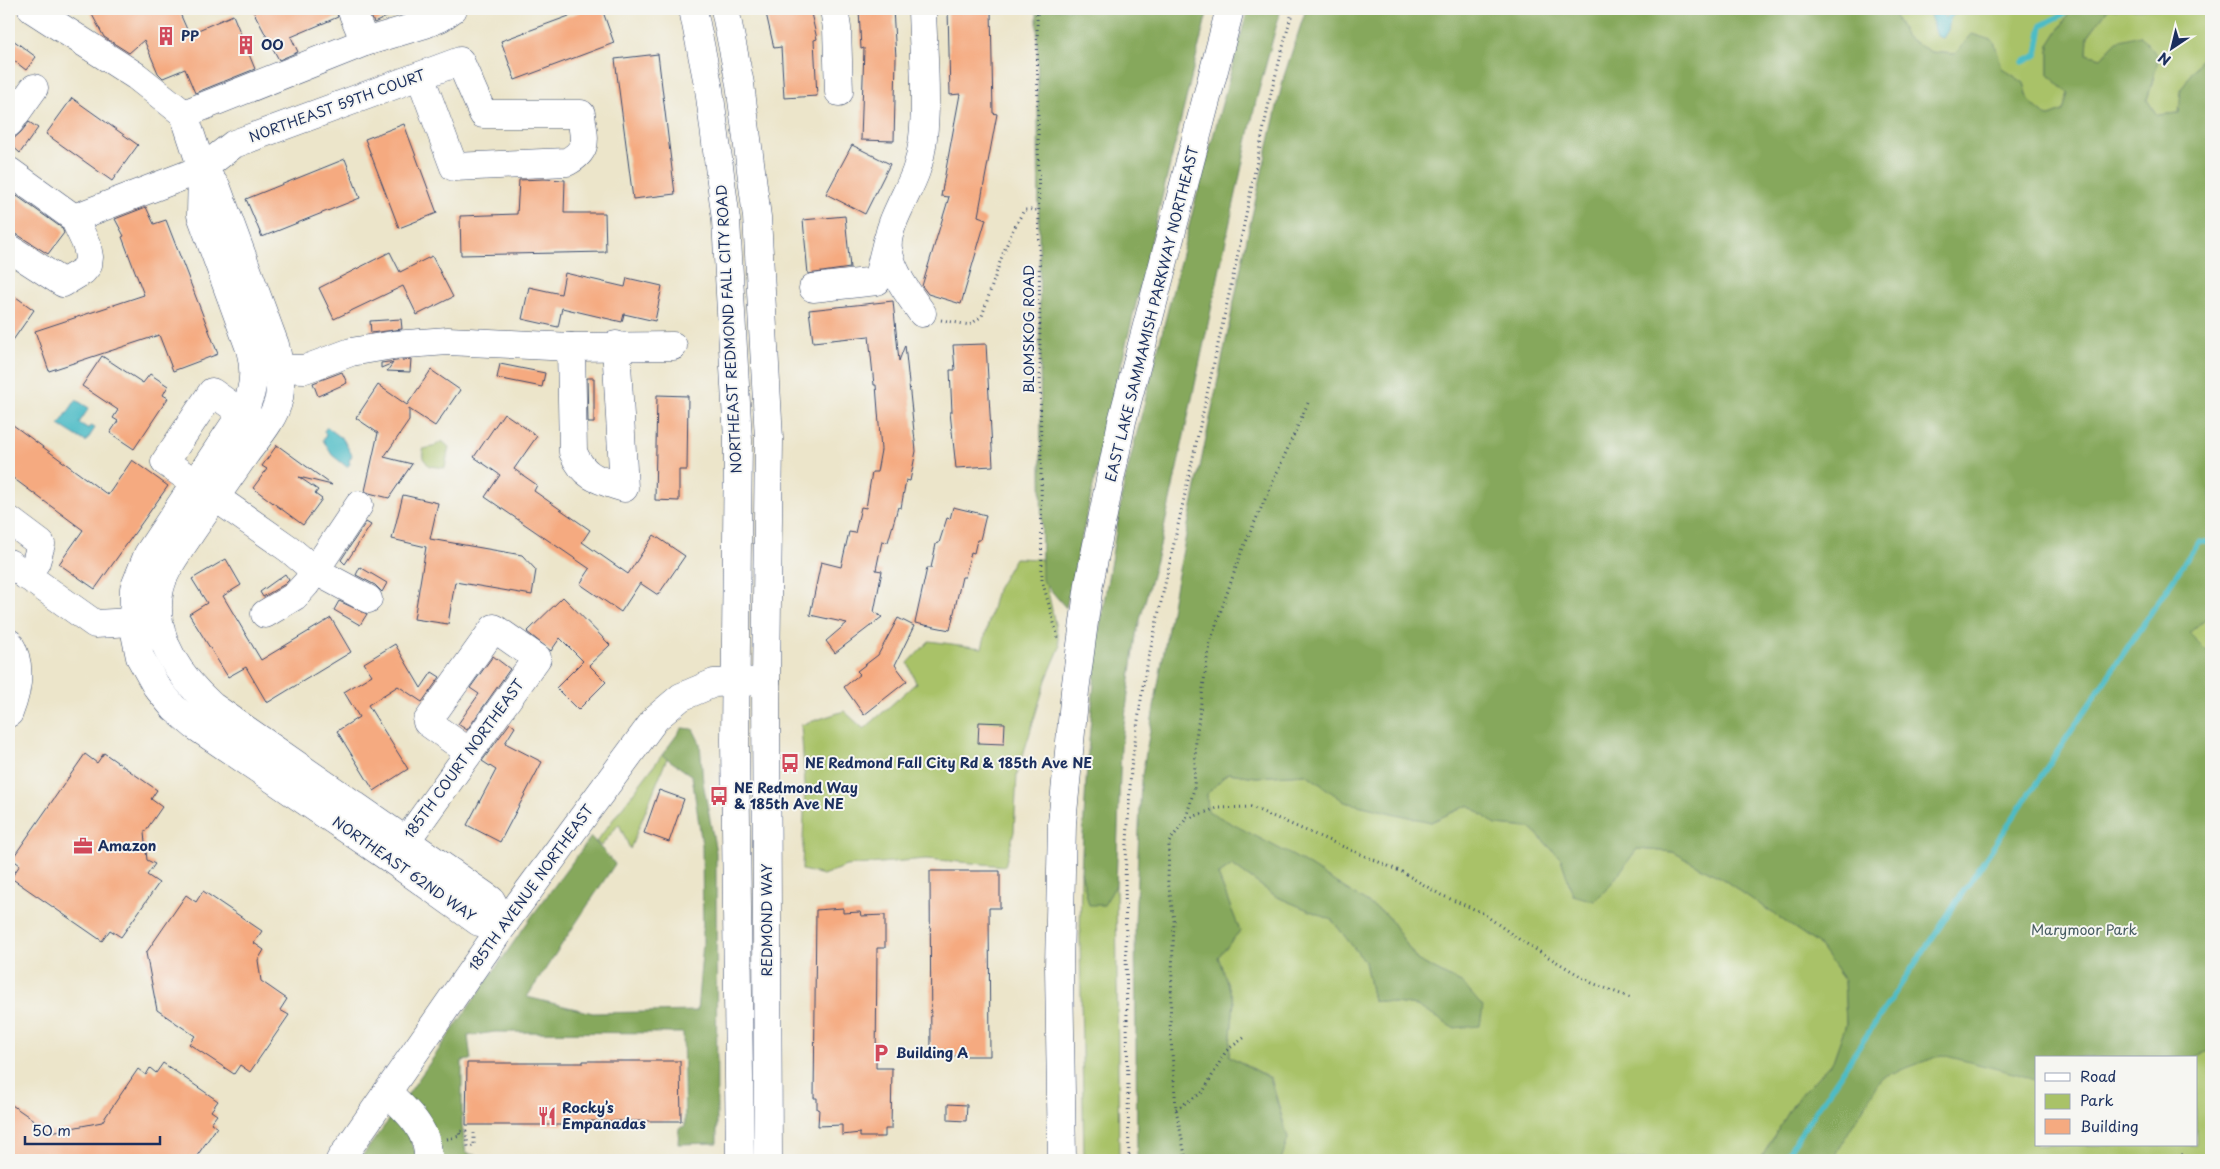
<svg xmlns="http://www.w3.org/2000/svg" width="2220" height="1169" font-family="'Playpen Sans',sans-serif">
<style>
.green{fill:#a9c268;stroke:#627863;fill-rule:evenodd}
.forest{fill:#86a85c;stroke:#506c5d}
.water{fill:#4ebcc6;stroke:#347692}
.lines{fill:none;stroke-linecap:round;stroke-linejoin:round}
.stream{stroke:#4ebcc6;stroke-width:5.5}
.building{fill:#f5aa80}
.minor-casing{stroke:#3a4a6e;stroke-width:29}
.major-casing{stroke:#3a4a6e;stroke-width:29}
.path{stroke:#3a4a6e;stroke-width:3;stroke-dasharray:1 4;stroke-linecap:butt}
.minor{stroke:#fff;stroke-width:28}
.major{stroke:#fff;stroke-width:28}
.labels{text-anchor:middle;stroke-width:4;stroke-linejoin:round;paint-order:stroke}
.poi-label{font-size:14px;font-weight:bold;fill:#1b2f5e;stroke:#f6f6f2;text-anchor:start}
.street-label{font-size:14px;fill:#1b2f5e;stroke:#f6f6f2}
.park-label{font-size:14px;fill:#465b61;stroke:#f6f6f2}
</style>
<rect width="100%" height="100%" fill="#f6f6f2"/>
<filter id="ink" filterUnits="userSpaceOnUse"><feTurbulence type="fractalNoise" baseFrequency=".02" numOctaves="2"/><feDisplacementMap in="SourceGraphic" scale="10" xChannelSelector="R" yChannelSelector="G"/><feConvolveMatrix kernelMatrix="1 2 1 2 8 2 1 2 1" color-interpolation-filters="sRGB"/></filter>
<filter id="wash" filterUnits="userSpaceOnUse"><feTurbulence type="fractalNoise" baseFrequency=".0096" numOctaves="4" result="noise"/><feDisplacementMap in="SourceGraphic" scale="20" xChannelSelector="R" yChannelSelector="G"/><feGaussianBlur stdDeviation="1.12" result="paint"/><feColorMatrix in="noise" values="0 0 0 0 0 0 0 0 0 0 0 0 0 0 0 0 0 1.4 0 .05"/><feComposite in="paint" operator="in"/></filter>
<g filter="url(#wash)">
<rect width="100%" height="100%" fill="#ece5ca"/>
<g class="green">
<polygon points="1900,9 2072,9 2049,45 2049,75 2068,93 2063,111 2047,117 2029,101 2024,83 2002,68 1955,54 1931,52 1905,37 1894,14"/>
<polygon points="2108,9 2211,9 2211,61 2201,58 2179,113 2157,115 2147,100 2154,77 2117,41 2101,58 2087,54 2088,36"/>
<polygon points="442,441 449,447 445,468 429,466 423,458 423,449 433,447"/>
<path d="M2211 511V1160H1772ZM2036 1058H2196V1145H2036Z"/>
<polygon points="1015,558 1041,559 1060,647 1046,680 1017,775 1014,832 1005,866 926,859 846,866 823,875 802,870 805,785 801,725 844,711 864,729 916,683 908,663 929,641 982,648 997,589"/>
<polygon points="662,755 667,758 630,849 619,824 601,846 596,842"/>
<polygon points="1228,773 1256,777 1306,774 1345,802 1431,822 1469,805 1496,825 1531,828 1561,859 1573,895 1608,888 1637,849 1673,852 1721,878 1818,944 1844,980 1846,1024 1833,1061 1796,1100 1760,1160 1281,1160 1288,1138 1271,1078 1229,1056 1234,1002 1218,957 1240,931 1218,875 1232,865 1277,897 1332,920 1365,962 1373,1000 1417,1006 1454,1028 1463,984 1417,960 1387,915 1295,857 1207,811 1207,794"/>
<polygon points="1081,871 1089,904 1104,905 1116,885 1119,1160 1084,1160 1080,940"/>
</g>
<g class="forest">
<polygon points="1037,9 1208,9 1112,402 1066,608 1042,580"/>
<polygon points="1248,9 1281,9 1256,101 1162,538 1136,635 1121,747 1116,885 1104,905 1089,905 1081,871 1087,764 1098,637 1124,484 1195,202"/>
<polygon points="1306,9 1900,9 1894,14 1906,37 1931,52 1955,54 1972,34 1994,41 2002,68 2024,83 2029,101 2047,117 2063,111 2068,93 2049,75 2049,45 2072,9 2108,9 2088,36 2087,54 2101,58 2117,41 2140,35 2159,57 2147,100 2157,115 2179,113 2181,89 2201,58 2211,61 2211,614 2189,633 2211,655 2211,1050 2192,1058 2036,1058 2036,1081 2021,1075 1942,1055 1882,1077 1837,1151 1834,1160 1760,1160 1796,1100 1833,1061 1846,1024 1844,980 1818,944 1721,878 1673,852 1637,849 1608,888 1594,901 1573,895 1561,859 1531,828 1496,825 1469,805 1431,822 1345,802 1306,774 1256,777 1228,773 1207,794 1208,811 1295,857 1387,915 1417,960 1463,984 1483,1007 1480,1026 1453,1028 1417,1006 1373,1000 1365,962 1332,920 1277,897 1232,865 1218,875 1240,931 1218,957 1234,1002 1229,1056 1270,1078 1288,1139 1281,1160 1137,1160 1135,924 1141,781 1174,594 1248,233 1284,76"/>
<polygon points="682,728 693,729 700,743 703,782 716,852 717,1143 678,1144 679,1128 685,1126 683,1033 495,1032 468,1036 471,1060 462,1061 462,1125 466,1153 495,1160 443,1160 436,1145 406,1097 532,916 591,837 615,864 527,997 593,1013 697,1011 703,943 702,845 692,776 662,755"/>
<polygon points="397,1109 419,1160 359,1160"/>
</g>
<g class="water">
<polygon points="1932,9 1938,9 1945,18 1955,9 1960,9 1950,19 1948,30 1943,38 1937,36 1930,15"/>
<polygon points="76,400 89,408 79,423 89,429 91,426 95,428 86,442 59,425"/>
<polygon points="327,427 343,439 352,455 349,461 350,464 347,467 332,455 323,440 326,435 324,431"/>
</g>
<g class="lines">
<g class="stream">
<polyline points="2023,62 2037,55 2042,25 2064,14 2067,9"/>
<polyline points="1783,1160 2199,541 2211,543"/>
</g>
</g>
<g id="blocks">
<g class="building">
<polygon points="89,9 178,9 189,34 233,15 255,69 195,93 185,69 163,78 158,73 144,40 129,53 104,37"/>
<polygon points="252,9 336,9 338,17 291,37 298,52 279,60"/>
<polygon points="368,9 403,9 374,23"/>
<polygon points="588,9 602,9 614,43 515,80 501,41"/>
<polygon points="765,9 810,9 817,39 814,40 817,96 784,98 781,47 774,48"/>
<polygon points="859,9 893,9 896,58 894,141 861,140 864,48 861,49"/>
<polygon points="948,9 991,9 993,113 997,114 978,216 986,219 961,304 928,294 922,286 949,197 941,196 960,94 950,95"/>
<polygon points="9,37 36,57 26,70 9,57"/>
<polygon points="658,54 675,194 633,199 615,59"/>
<polygon points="72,98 138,145 112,181 46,134"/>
<polygon points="29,122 38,128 20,153 9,143 21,132"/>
<polygon points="404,124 437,213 399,228 365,139"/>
<polygon points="852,145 890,164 865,214 826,194"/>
<polygon points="345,159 360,198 262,237 246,199"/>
<polygon points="544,179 565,180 564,213 605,213 606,252 461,255 460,216 517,214 519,180"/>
<polygon points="17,196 62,228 64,233 48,254 18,235 9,233 9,208"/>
<polygon points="146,207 154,224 166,220 218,354 173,371 159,335 49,371 35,331 144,295 122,237 124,236 115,219"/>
<polygon points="845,216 850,268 808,274 803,220"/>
<polygon points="390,252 400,272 432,256 453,297 417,315 403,286 334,319 319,288"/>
<polygon points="565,273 625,287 627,278 662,286 655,321 624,314 622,322 562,308 558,327 522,319 529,287 561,294"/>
<polygon points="9,292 34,310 9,346"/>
<polygon points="893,301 899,361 905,345 916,451 910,481 906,480 901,508 898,507 888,542 882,541 876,570 882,571 874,612 882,617 835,653 826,641 847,623 810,615 821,562 841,567 849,532 855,533 861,507 866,508 872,472 877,472 881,450 876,385 874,385 869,336 813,342 809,310"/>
<polygon points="401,319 402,329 371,333 370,321"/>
<polygon points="986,344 993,466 956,468 950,412 952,412 950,370 955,370 953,345"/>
<polygon points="102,356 143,383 150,374 168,386 163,395 168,398 134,449 110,433 118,421 113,418 118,410 82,386"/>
<polygon points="411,359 410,372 387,371 393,363 381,368 381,363"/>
<polygon points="500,364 545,373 542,387 497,378"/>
<polygon points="431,370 460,390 435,426 409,409 409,421 384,457 412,464 389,498 369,493 365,491 378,433 356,418 378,385 407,405"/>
<polygon points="342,372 347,383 318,396 313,383"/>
<polygon points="587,378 594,378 594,423 588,423"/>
<polygon points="657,395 688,396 687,470 679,470 679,501 655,500"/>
<polygon points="504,413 537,436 514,469 537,485 534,491 590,530 582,542 628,574 654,535 685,556 658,595 640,583 621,612 580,584 590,569 485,497 500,475 474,457"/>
<polygon points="9,422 108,495 132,460 168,486 95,589 59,564 83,530 9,475"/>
<polygon points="277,445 332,485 299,477 318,490 315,494 322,499 303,525 253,488 267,469 262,466"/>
<polygon points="403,495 438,503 430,539 522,555 536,570 532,595 455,582 448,624 414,619 426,547 392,539"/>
<polygon points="953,507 986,515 980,540 977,540 974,553 971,552 965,577 962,577 950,630 915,623 927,568 931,568 936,544 939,543 947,518 950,519"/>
<polygon points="366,522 371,525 345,564 341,560"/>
<polygon points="226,559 241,585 223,596 261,660 331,618 351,652 267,703 246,667 228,677 189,614 207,603 192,579"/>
<polygon points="360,567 387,583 382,592 375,585 356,575"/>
<polygon points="285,574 289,580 285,584 263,597 260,592"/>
<polygon points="563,597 610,645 589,665 606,682 578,710 556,688 583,661 560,638 551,651 527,632"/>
<polygon points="339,601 367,614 360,625 334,610"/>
<polygon points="898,618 914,626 895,665 907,681 864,715 844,687 860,674 857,671 878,655"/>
<polygon points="395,644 421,688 432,672 440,677 422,702 398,686 368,705 408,769 374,791 337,731 359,717 344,692 372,675 364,663"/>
<polygon points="493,656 510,669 467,730 458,724 479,694 470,688"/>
<polygon points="979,722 1005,723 1004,744 978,743"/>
<polygon points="510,723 515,727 505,743 542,762 500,842 467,825 496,770 482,761"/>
<polygon points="104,753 157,790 151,799 162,807 144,833 147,860 155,864 147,875 159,883 121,937 110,930 102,941 11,878 20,865 12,859 85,754 97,763"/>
<polygon points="659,790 684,799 669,842 644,833"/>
<polygon points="930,871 1000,871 1000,908 989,908 990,1056 931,1056"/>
<polygon points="203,891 262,931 254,943 264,950 258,960 261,981 287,999 280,1010 289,1015 250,1072 240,1065 234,1074 189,1044 195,1036 157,1010 146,953 186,895 196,902"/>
<polygon points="843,908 843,913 860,912 861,916 885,915 885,948 877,948 876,1068 892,1068 891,1129 885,1129 885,1137 860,1137 860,1133 842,1135 842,1125 818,1126 819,1109 817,1109 817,1098 814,1098 816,910"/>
<polygon points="583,1061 680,1061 681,1121 563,1121 563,1125 466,1125 467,1063 583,1063"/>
<polygon points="163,1063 218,1101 211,1111 217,1115 211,1123 217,1127 194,1160 9,1160 9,1103 51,1132 102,1122 138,1069 146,1075 150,1068 156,1073"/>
<polygon points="948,1104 967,1105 966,1121 948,1120"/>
</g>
</g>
</g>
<g filter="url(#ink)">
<use href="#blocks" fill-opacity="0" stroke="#3a4a6e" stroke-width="1"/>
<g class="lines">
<g class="minor-casing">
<g id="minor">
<polyline points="32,9 136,76 184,114"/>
<polyline points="351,9 365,42"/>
<polyline points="834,9 837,28 839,92"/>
<path d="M184 114 202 169 201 215 250 349C256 371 254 393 242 413L148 554 134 589 133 623 140 657 156 686 174 708 195 726 392 860 479 922 504 924"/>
<polyline points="184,114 365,42 425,24 440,18 453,9"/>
<polyline points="9,123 34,88"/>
<path d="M202 169 217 188 275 345C279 362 282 380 279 398 275 418 258 437 246 453 228 479 210 505 192 531 180 550 162 571 159 594 152 639 181 678 212 706L491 900 504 924"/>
<polyline points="9,171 74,218 87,246 89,257 88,265 83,271 63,283 9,248"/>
<path d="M74 218 202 169 234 144 460 61 483 114H581C583 137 591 149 567 162L454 167 420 76"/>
<polyline points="813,288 877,281 887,241"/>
<path d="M922 313C909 295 892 272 888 249 885 228 909 192 916 171 931 128 923 56 922 9"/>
<path d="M571 347 573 452C584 478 599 480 624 488L616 345"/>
<polyline points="263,368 305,369 351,352 393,345 448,341 571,347 673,346"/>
<polyline points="256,423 212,392 165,462 289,549 314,570 368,599"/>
<polyline points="9,520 41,544 36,562 26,576"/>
<polyline points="9,563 95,624 152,621"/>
<polyline points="265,614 295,596 306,584 359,505"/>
<path d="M9 643C23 665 18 690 9 713"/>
<polyline points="396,855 537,658 494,628 427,722 469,752"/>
<path d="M387 1092C407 1111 430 1131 428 1160"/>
<polyline points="340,1160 504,924 656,718 681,697 714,683 766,681"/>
</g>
</g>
<g class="major-casing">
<g id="major">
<polyline points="693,9 709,89 726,220 738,440 735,741 740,1160"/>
<polyline points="725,9 740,84 757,217 769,439 766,681 768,1160"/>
<polyline points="1062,1160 1059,967 1062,823 1075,691 1089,584 1122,421 1230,9"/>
</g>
</g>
<g class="path">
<polyline points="1037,9 1042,580 1059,641"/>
<polyline points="941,320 970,325 982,316 1002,256 1012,232 1024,210 1039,210"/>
<polyline points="1187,819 1217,808 1251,807 1402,872 1441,895 1481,912 1520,940 1592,983 1631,998"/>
<polyline points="1176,1109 1203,1092 1226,1051 1245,1037"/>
<polyline points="447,1139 460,1136 459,1131 466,1131 468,1147 474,1146 474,1133"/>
<polyline points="1129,1160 1125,879 1131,769 1144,679 1236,263 1271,93 1293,9"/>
<polyline points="1186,1160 1176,1109 1170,1024 1174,921 1168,881 1169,842 1186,819 1194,789 1196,738 1209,645 1241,553 1308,403"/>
<polyline points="2173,1160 2182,1155 2189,1157 2192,1160"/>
</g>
<use href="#minor" class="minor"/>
<use href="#major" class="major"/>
</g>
</g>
<defs>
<g id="building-bare" transform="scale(1.5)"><path d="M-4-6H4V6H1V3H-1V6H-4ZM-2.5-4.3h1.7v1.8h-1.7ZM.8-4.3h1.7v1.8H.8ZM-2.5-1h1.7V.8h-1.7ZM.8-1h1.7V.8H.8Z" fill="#d1495b" stroke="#f6f6f2" stroke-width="2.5" paint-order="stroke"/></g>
<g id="bus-bare" transform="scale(1.5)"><path d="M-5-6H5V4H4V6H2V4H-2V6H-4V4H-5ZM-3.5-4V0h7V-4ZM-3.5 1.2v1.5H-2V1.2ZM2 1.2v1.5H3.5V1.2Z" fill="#d1495b" stroke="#f6f6f2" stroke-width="2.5" paint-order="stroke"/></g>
<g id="office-bare" transform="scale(1.5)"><path d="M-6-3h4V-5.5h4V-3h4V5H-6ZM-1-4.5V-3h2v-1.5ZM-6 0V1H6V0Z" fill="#d1495b" stroke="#f6f6f2" stroke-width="2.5" paint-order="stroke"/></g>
<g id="parking-bare" transform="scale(1.5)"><path d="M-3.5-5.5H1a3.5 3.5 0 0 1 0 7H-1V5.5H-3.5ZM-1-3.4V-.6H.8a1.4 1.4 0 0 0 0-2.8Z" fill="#d1495b" stroke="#f6f6f2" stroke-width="2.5" paint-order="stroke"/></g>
<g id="restaurant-bare" transform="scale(1.5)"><path d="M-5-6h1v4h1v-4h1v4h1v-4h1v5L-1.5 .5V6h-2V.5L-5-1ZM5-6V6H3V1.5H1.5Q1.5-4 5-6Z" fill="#d1495b" stroke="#f6f6f2" stroke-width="2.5" paint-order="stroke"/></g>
</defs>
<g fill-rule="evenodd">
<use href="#building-bare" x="166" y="36"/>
<use href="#building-bare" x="246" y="45"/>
<use href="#bus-bare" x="790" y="763"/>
<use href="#bus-bare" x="719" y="796"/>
<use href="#office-bare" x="83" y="846"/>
<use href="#parking-bare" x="881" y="1053"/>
<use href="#restaurant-bare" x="547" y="1116"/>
</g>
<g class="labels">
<g class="poi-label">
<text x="181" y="41">PP</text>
<text x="261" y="50">OO</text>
<text x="805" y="768">NE Redmond Fall City Rd &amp; 185th Ave NE</text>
<text x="734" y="793">NE Redmond Way<tspan x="734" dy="16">&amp; 185th Ave NE</tspan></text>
<text x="98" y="851">Amazon</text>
<text x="896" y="1058">Building A</text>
<text x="562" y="1113">Rocky’s<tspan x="562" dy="16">Empanadas</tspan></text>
</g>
<g class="street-label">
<text transform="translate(337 106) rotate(-20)" y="5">NORTHEAST 59TH COURT</text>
<text transform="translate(1152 314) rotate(-76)" y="5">EAST LAKE SAMMAMISH PARKWAY NORTHEAST</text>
<text transform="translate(729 329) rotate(-93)" y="5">NORTHEAST REDMOND FALL CITY ROAD</text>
<text transform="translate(1029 329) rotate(-90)" y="5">BLOMSKOG ROAD</text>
<text transform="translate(464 759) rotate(-54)" y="5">185TH COURT NORTHEAST</text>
<text transform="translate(404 869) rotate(35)" y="5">NORTHEAST 62ND WAY</text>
<text transform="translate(531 888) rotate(-54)" y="5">185TH AVENUE NORTHEAST</text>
<text transform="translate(767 920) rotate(-90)" y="5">REDMOND WAY</text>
</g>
<g class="park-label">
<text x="2084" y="935">Marymoor Park</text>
</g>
</g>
<rect width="2220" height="1169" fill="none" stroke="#f6f6f2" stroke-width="30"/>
<rect x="2035" y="1056" width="162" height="90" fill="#f6f6f2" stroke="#9ea6b7"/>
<rect x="2045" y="1073" width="25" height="8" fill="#ffffff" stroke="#9ea6b7"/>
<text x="2080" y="1082" font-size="15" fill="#1b2f5e">Road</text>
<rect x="2045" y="1094" width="25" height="15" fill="#a9c268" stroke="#9ea6b7"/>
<text x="2080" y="1106" font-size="15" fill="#1b2f5e">Park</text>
<rect x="2045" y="1119" width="25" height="15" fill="#f5aa80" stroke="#9ea6b7"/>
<text x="2080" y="1132" font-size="15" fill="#1b2f5e">Building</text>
<g transform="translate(2172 48) rotate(215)" stroke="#f6f6f2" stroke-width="4" paint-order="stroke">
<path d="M0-4L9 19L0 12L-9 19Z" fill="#1b2f5e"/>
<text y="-8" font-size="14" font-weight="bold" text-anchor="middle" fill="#1b2f5e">N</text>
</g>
<path d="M25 1136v8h135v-8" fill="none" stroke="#1b2f5e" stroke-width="2.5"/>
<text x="32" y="1136" font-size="15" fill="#1b2f5e" stroke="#f6f6f2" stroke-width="4" paint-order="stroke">50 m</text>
</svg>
